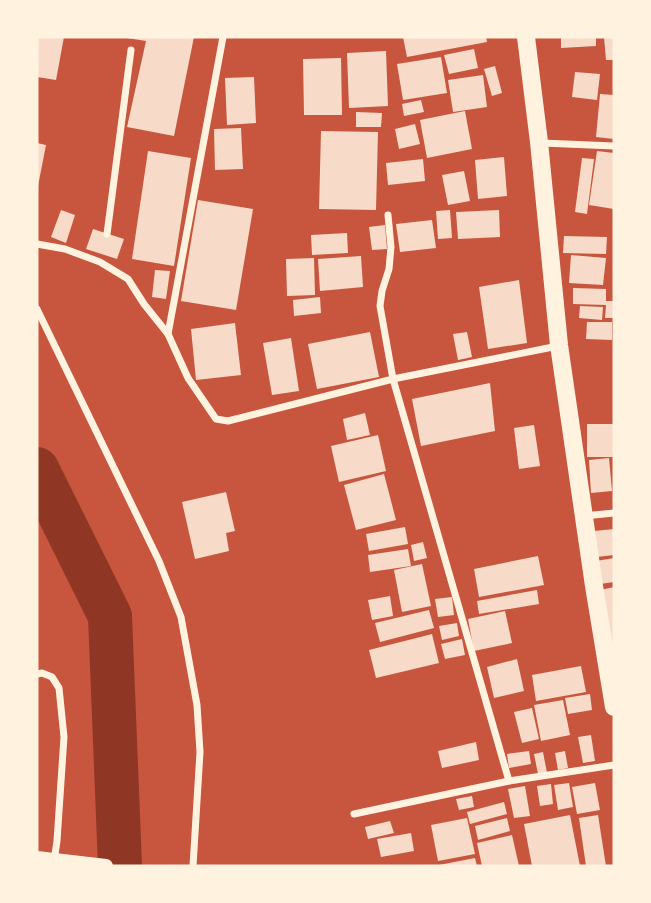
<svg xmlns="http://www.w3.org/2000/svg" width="651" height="903" font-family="Rubik,sans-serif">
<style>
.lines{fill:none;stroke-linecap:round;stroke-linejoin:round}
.river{stroke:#8f3625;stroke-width:44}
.building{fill:#f7dbc8}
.minor{stroke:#fff3e0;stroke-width:7}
.secondary{stroke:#fff3e0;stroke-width:14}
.primary{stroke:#fff3e0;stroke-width:18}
</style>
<rect width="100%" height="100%" fill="#c8553d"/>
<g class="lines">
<polyline class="river" points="37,469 110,616 120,866"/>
</g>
<g class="building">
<polygon points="37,37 64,37 56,80 37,77"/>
<polygon points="128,37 194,37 174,136 127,127 146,41 127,38"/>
<polygon points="403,37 486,37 487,42 407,57"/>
<polygon points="561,37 596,37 596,46 561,48"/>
<polygon points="604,37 614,37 614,60 606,60"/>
<polygon points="474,49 478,68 449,74 444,55"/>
<polygon points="386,51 388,106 349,108 347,53"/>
<polygon points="441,57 447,93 403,100 397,64"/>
<polygon points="341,58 342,115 304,115 303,59"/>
<polygon points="495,66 502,93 492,96 484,69"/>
<polygon points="575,72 600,74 597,100 572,97"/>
<polygon points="483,75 487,107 453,112 448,80"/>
<polygon points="254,77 256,123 227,125 225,78"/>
<polygon points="600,94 614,95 614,139 596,137"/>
<polygon points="421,100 424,112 404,116 402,104"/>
<polygon points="465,111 472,149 427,158 420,120"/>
<polygon points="356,112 382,113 381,127 356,127"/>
<polygon points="415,124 420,144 399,149 395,129"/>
<polygon points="241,128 243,169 215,170 214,129"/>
<polygon points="321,131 378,132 376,210 319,209"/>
<polygon points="37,143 46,145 38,186 37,185"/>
<polygon points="148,151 191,158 174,266 132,259"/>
<polygon points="597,151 614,153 614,209 589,205"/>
<polygon points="504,157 507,196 478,199 475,160"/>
<polygon points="582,158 594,159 587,214 575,212"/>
<polygon points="423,159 425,181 388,185 386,163"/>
<polygon points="464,171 470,201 448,205 442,175"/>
<polygon points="198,200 253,209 236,310 181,301"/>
<polygon points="61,210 75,215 66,243 51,237"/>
<polygon points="450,210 452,238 438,239 436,211"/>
<polygon points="499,210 500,237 458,239 456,212"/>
<polygon points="432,220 436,248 400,252 396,224"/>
<polygon points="385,225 387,249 372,250 369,227"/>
<polygon points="93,229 124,239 117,259 86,249"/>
<polygon points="347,233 348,253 312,255 311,235"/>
<polygon points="564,236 607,237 606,254 563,253"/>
<polygon points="571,255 606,258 603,285 569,283"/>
<polygon points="361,256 363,287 320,291 318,259"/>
<polygon points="314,258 315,295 287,296 286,259"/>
<polygon points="155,270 170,271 166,299 152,297"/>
<polygon points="519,280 527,343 488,349 479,287"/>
<polygon points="573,288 606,289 606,301 614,301 614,318 605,318 606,305 573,304"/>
<polygon points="320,297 321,313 294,316 293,300"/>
<polygon points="580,306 603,307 602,320 579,318"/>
<polygon points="587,322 612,322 612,340 586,339"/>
<polygon points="235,323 241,375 196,380 191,329"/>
<polygon points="370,332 379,377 317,389 308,344"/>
<polygon points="467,332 472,357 458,360 453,334"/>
<polygon points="291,338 299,391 272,395 263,343"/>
<polygon points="490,383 495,431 421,446 412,399"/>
<polygon points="365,413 370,435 347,440 343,419"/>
<rect x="587" y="424" width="27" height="33"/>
<polygon points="534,425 540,466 519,469 514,428"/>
<polygon points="378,435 386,471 339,482 331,446"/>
<polygon points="609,458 612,491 591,493 589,460"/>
<polygon points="384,474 396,520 356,530 344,485"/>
<polygon points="226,492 235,531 226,533 229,551 195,559 182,502"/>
<polygon points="405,527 408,544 369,551 366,534"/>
<polygon points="614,529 614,555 597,557 594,531"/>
<polygon points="423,542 427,558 414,561 411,545"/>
<polygon points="408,549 411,566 370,572 368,555"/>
<polygon points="538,556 544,585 479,597 474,569"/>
<polygon points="614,558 614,582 600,584 596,561"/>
<polygon points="422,564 431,606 402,612 394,570"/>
<polygon points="614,587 614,645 612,646 600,590"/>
<polygon points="537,590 539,604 479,614 477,601"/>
<polygon points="390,596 393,616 372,620 368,600"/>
<polygon points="452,597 454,615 438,617 435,599"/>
<polygon points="429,610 434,628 380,642 375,623"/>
<polygon points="505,611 512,643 474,651 468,619"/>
<polygon points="457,623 459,636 442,640 439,626"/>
<polygon points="432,634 439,663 376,678 369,650"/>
<polygon points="462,639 465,655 445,659 441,644"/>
<polygon points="517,659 524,691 494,698 487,667"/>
<polygon points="581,666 586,692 536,701 532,675"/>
<polygon points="590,694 592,710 568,714 565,698"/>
<polygon points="563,700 570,735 541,741 534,705"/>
<polygon points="532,708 539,739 522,743 514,712"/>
<polygon points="591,735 595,761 583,763 578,737"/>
<polygon points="476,742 479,760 442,768 438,751"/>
<polygon points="529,751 531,764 509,768 507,754"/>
<polygon points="565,751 568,768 558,770 555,753"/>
<polygon points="543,752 547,773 538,774 534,754"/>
<polygon points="569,783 573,807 558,810 554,785"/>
<polygon points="595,783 600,810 577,814 572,787"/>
<polygon points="551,784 553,804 540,806 537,786"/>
<polygon points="525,786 530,816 514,818 508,789"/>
<polygon points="472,796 474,807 459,810 456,799"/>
<polygon points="504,802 507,814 470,824 467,812"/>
<polygon points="570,815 580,866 532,866 524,824"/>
<polygon points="598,815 606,866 586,866 579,818"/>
<polygon points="467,818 475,854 438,861 431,825"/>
<polygon points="507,818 510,831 478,840 475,826"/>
<polygon points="390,821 394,833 368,839 365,827"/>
<polygon points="411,833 414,851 381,857 377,839"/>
<polygon points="512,835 519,866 482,866 477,843"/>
<polygon points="475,858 477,866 439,866 439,865"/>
</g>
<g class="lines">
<g class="minor">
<polyline points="223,37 168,334 188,378 216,419 228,421 393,379 558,346"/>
<polyline points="542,143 614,146"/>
<polyline points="388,215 391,247 389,269 382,291 380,306 393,379 509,781"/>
<polyline points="107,234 131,50"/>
<polyline points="37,244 65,249 100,262 128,279 144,304 168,334"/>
<polyline points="37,309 159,561 181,617 197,705 200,752 193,866"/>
<polyline points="584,516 614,513"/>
<polyline points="37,674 42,673 52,677 59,688 64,737 57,841 54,861"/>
<polyline points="354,814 509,781 614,765"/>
</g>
<polyline class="secondary" points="37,858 106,866"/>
<polyline class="primary" points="526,37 539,142 559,345 594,586 614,707"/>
</g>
<rect width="651" height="903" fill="none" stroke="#fff3e0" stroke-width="77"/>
</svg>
